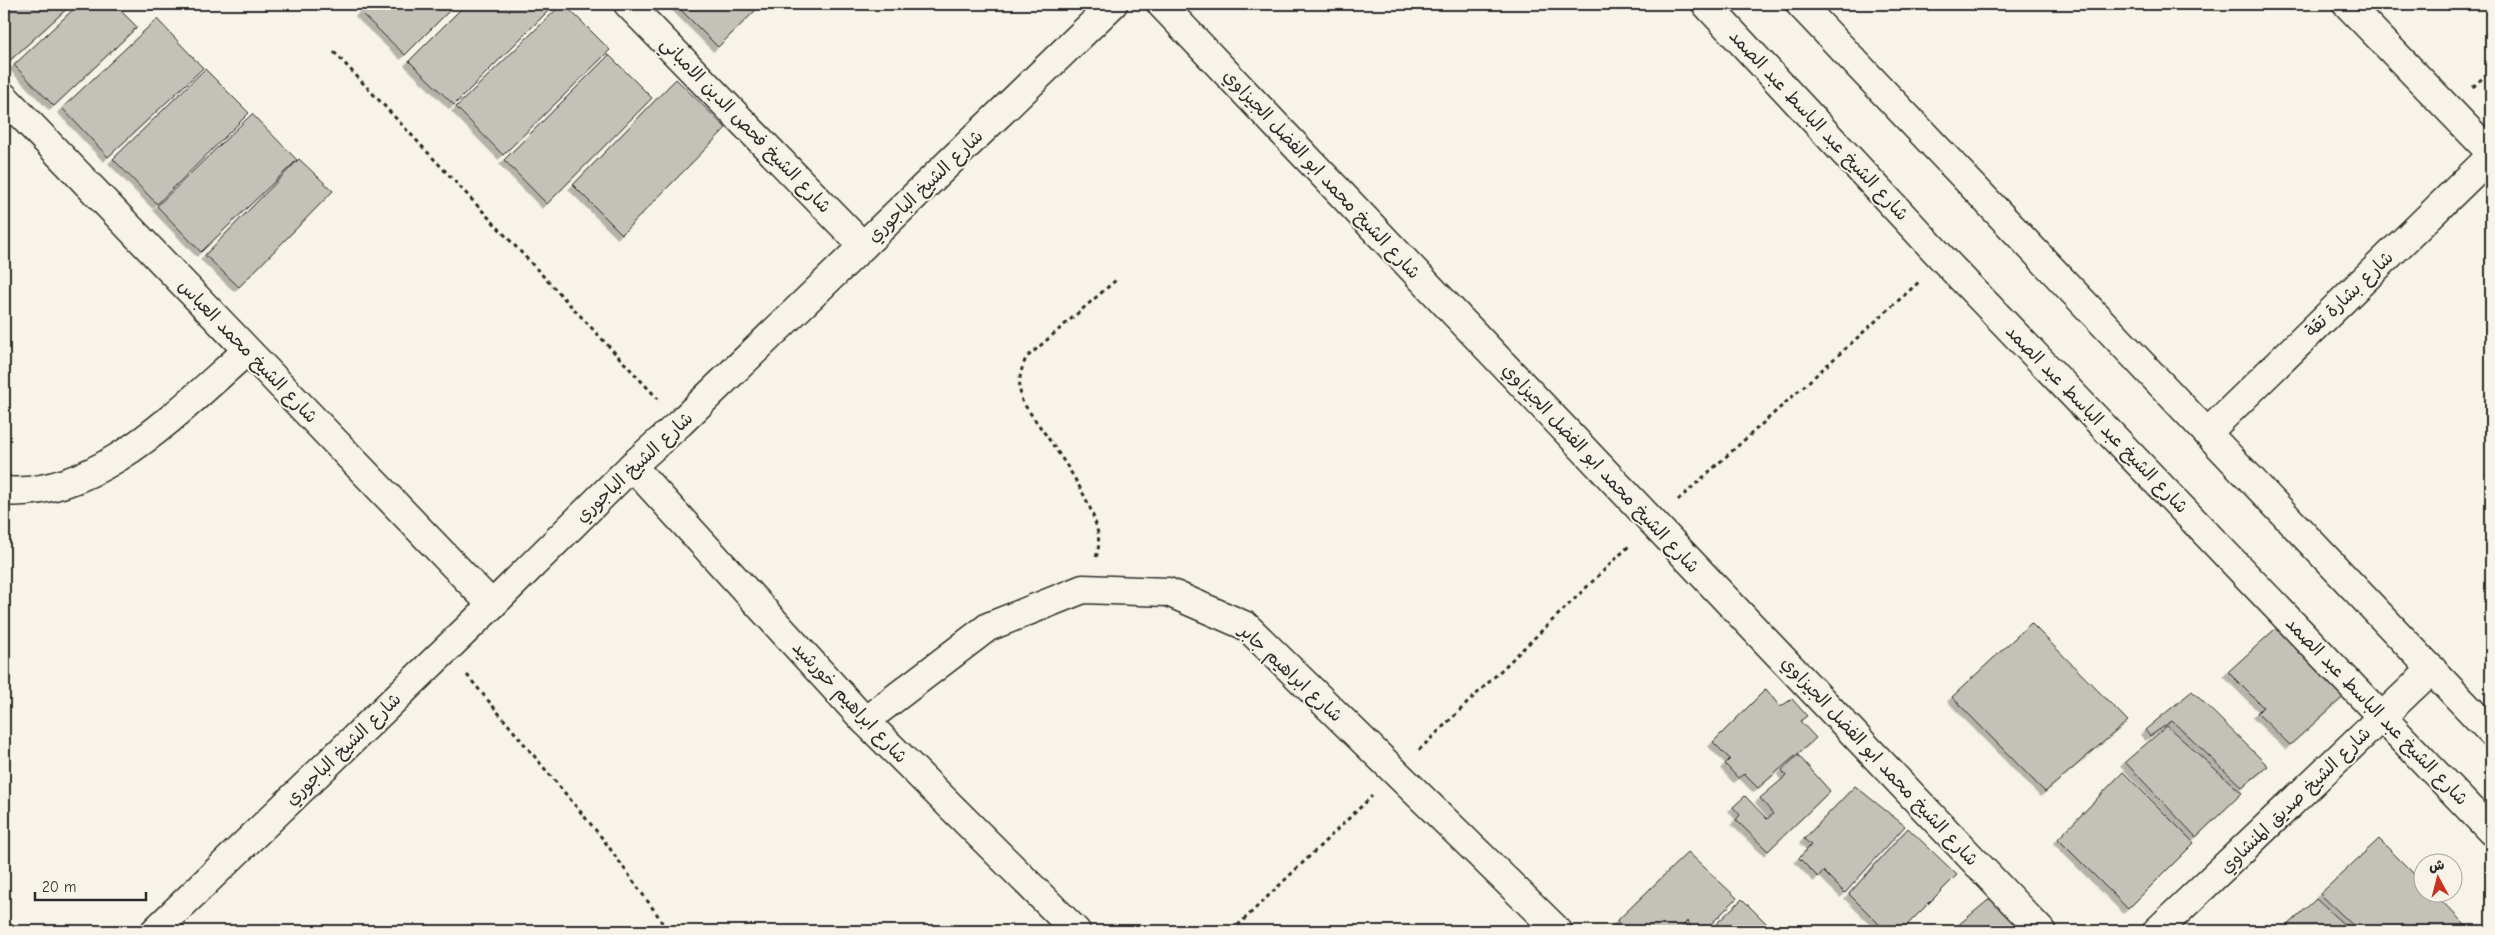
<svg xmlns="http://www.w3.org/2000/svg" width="2495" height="935" font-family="'Comic Neue','Playpen Sans Arabic',sans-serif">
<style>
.building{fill:#c4c1b9;stroke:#2b2b2b;filter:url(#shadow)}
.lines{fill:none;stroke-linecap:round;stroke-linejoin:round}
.street-casing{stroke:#2b2b2b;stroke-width:31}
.path{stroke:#2b2b2b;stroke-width:3;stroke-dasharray:4 4;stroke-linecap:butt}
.street{stroke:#f7f3e8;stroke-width:28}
.labels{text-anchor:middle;stroke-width:4;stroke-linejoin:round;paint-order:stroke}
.street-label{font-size:18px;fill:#2b2b2b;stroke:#f7f3e8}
</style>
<defs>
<filter id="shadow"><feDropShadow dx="-4.5" dy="4.5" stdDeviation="0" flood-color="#0004"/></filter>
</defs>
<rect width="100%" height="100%" fill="#f7f3e8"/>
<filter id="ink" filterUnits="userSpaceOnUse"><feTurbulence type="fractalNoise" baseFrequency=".02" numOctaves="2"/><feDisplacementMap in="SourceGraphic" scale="10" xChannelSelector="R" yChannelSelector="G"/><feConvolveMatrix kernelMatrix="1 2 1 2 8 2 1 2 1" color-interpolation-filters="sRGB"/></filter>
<g filter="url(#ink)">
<g class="building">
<polygon points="4,4 72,4 7,63 4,59"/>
<polygon points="79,4 114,4 137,27 54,106 14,65"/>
<polygon points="368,4 456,4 405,55 360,12"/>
<polygon points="466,4 555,4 454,105 409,61"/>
<polygon points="562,4 564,4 610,50 503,155 456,107"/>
<polygon points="675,4 762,4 718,47"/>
<polygon points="157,19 203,68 108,157 62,108"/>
<polygon points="609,55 652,98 547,204 504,160"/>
<polygon points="205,69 249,113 157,204 113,159"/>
<polygon points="676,79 726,128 622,234 573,185"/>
<polygon points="252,114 297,160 201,252 157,206"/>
<polygon points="299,159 333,191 239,287 205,255"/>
<polygon points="2285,620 2352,689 2290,745 2257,713 2263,707 2228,672"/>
<polygon points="2031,623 2128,721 2045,792 1952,697"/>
<polygon points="1766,689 1780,707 1792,699 1807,716 1800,721 1816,738 1758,788 1744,774 1738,778 1725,764 1730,759 1713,742"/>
<polygon points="2192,691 2268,766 2242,787 2172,721 2150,736 2145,730"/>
<polygon points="2167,726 2242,793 2196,837 2125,762"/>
<polygon points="1798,755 1830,791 1768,851 1736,820 1740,815 1733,807 1745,796 1767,819 1773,814 1760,798 1786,776 1782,770"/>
<polygon points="2123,772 2194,843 2128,909 2058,839"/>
<polygon points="1855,786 1905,826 1845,893 1823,871 1818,877 1799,858 1811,845 1804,839"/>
<polygon points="1908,828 1957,875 1901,931 1886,931 1849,894"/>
<polygon points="2379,839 2422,882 2422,892 2433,892 2467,927 2463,931 2359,931 2320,894"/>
<polygon points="1688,852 1737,898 1704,931 1696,931 1687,921 1679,931 1628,931 1617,921"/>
<polygon points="1998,892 2034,931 1951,931"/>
<polygon points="1742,899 1774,931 1709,931"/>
<polygon points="2316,899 2351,931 2282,931"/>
</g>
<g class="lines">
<g class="street-casing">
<g id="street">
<polyline points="628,4 863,246"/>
<polyline points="1161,4 2041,931"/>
<polyline points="1706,4 1944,260 2491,831"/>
<polyline points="1800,4 2491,732"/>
<polyline points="2347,4 2491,153"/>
<polyline points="4,97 492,605"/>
<polyline points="2207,433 2491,156"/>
<polyline points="632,466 865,721 1076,931"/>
<path d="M4 491C98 499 181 408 247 351"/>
<polyline points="865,721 988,627 1083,589 1168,592 1246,626 1558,931"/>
<polyline points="155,931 492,605 632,466 680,423 1113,4"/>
<polyline points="2157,931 2432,669"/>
</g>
</g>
<g class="path">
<polyline points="334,52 658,399"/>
<polyline points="2473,87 2491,70"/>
<polyline points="1678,500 1920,281"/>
<path d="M1096 557C1113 517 1044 435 1022 401 1018 384 1019 374 1026 358L1116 280"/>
<polyline points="467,675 603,839 659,917 666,931"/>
<polyline points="1419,750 1630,545"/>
<polyline points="1232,931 1372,796"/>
</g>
<use href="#street" class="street"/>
</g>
</g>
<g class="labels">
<g class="street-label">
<text transform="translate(746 125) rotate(46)" y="6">شارع الشيخ فحص الدين الامباني</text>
<text transform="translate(1819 125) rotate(47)" y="6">شارع الشيخ عبد الباسط عبد الصمد</text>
<text transform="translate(1322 174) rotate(47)" y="6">شارع الشيخ محمد ابو الفضل الجيزاوي</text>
<text transform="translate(925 186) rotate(-44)" y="6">شارع الشيخ الباجوري</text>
<text transform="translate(2349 294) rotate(-44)" y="6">شارع بشارة تقة</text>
<text transform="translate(248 351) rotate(46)" y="6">شارع الشيخ محمد العباس</text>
<text transform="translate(2097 419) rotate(46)" y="6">شارع الشيخ عبد الباسط عبد الصمد</text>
<text transform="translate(634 467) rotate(-43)" y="6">شارع الشيخ الباجوري</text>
<text transform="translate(1601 468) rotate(47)" y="6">شارع الشيخ محمد ابو الفضل الجيزاوي</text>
<text transform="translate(1291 673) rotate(43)" y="6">شارع ابراهيم جابر</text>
<text transform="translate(850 702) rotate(47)" y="6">شارع ابراهيم خورشيد</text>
<text transform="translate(2377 711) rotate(46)" y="6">شارع الشيخ عبد الباسط عبد الصمد</text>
<text transform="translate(343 749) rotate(-44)" y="6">شارع الشيخ الباجوري</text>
<text transform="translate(1880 761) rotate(47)" y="6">شارع الشيخ محمد ابو الفضل الجيزاوي</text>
<text transform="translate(2295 800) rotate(-44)" y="6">شارع الشيخ صديق المنشاوي</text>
</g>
</g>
<rect width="2495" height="935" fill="none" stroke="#f7f3e8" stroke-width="20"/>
<rect x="10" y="10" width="2475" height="915" fill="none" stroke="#2b2b2b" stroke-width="2" filter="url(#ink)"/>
<g transform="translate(2438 878) rotate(353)"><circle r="24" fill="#f7f3e8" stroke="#a5a39c"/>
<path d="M0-4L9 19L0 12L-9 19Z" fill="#c8321e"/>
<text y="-8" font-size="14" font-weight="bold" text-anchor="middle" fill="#2b2b2b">ش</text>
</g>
<path d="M35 892v8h111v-8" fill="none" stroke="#2b2b2b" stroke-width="2.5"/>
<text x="42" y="892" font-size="15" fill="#2b2b2b" stroke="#f7f3e8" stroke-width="4" paint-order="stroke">20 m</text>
</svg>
